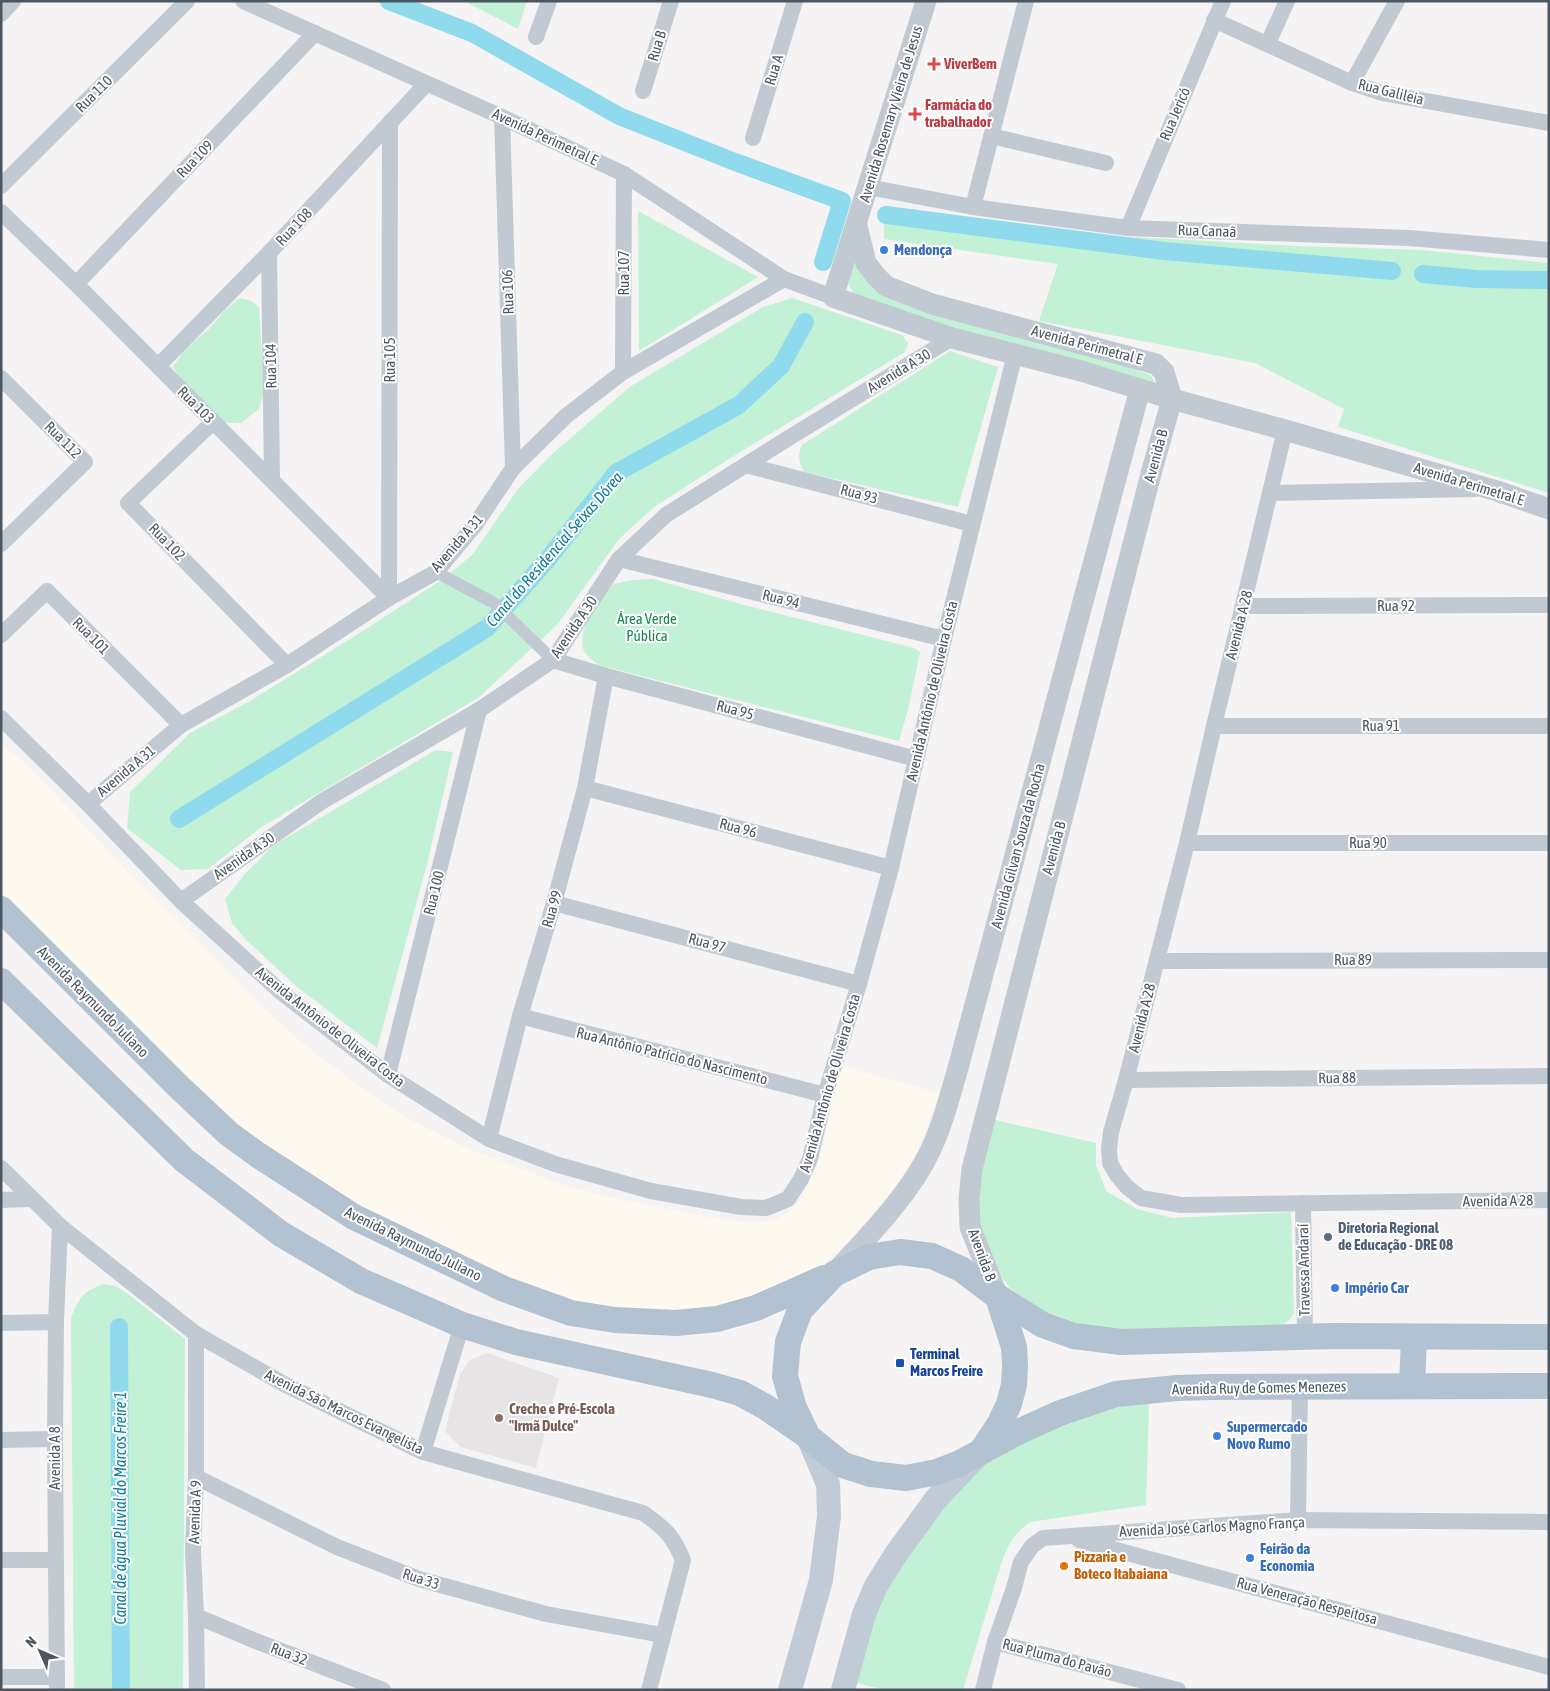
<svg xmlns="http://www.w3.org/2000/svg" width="1550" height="1691" font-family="'Asap Condensed',sans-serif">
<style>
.commercial{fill:#fdf9ef}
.education{fill:#e6e4e5}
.green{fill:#c3f1d5}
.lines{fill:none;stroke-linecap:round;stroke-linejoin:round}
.canal{stroke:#90daee;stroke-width:18}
.pedestrian{stroke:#c1cad2;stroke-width:12}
.minor{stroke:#c1cad2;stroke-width:16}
.tertiary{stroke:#c1cad2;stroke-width:21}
.secondary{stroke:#c1cbd6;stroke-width:24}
.primary{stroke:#b3c2d1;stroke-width:26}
.health-dot{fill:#e0444e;stroke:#fff;stroke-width:2}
.shop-dot{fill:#3f7fe0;stroke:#fff;stroke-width:2}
.service-dot{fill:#5c6f8a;stroke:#fff;stroke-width:2}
.transit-dot{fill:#1a4fb4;stroke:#fff;stroke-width:2}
.education-dot{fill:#8d6e63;stroke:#fff;stroke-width:2}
.food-dot{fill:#e8710a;stroke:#fff;stroke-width:2}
.labels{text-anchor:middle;stroke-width:4;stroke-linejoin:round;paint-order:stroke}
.street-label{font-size:15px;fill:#4a5661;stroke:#fff}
.health-label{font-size:15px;font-weight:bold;fill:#be3a42;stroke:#fff;text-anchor:start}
.shop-label{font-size:15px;font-weight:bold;fill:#366cbe;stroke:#fff;text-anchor:start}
.park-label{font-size:15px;fill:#17864f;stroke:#fff}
.service-label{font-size:15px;font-weight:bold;fill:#4e5e75;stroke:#fff;text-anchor:start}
.transit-label{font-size:15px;font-weight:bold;fill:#164399;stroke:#fff;text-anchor:start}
.education-label{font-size:15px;font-weight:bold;fill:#785e54;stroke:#fff;text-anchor:start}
.food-label{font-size:15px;font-weight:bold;fill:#c56008;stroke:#fff;text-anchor:start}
.water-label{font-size:16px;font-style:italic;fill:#0c7c9b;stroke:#fff}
</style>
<rect width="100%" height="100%" fill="#f5f3f3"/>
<polygon class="commercial" points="6,748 26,763 141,886 205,949 258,1003 302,1043 365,1090 413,1121 467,1148 564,1185 624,1200 714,1218 746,1222 773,1221 790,1211 804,1196 822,1147 839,1073 846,1067 939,1093 917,1153 893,1190 870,1217 837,1253 810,1274 781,1289 695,1314 611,1312 554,1297 467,1261 337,1199 235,1127 1,901 1,753"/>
<polygon class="education" points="487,1353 559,1378 536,1468 461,1447 445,1431 460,1374 470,1360"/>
<g class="green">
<polygon points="464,1 527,1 518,29"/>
<polygon points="884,207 927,214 1094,235 1299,246 1422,250 1549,263 1549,493 1338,427 1344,409 1255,363 1039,321 1058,264 884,239"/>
<polygon points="638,211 758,277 639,351"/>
<path d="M850 258 861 269 1084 352 1148 374 1151 376 1156 384 1010 349 856 296C844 282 848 274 850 258Z"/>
<polygon points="240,298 251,301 259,307 264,392 259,409 241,423 227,423 217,418 182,382 173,367 184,350 210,328 225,310"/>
<polygon points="792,298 902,335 908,343 905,352 732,457 654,507 619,539 557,625 478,698 260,828 208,869 181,870 127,828 130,792 190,733 250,701 358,634 443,579 472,555 518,489 550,456 631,386 763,307"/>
<path d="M950 351 998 367 958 507 804 472C799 462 797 455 802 445Z"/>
<path d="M653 579 744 605 914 648 920 652 909 706 899 741 598 665C594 661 586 656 584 651 575 630 601 599 613 584L633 580Z"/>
<polygon points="436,750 453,752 427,864 377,1048 296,986 245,939 232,923 225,899 244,875 274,845"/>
<polygon points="991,1119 1096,1143 1096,1165 1106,1191 1137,1209 1172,1218 1291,1212 1294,1313 1289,1320 1282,1325 1104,1333 1030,1306 1009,1287 990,1260 979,1226 978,1187"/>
<path d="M103 1284 115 1286 127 1293 185 1339 183 1690H74L71 1318C80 1297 81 1293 103 1284Z"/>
<path d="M1149 1403 1146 1505 1030 1522C1011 1537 1008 1545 1000 1567L963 1690H886L852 1682 879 1595 961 1484 994 1456 1039 1433 1109 1408Z"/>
</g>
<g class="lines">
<g class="canal">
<polyline points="389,1 472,33 619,116 735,162 842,201 823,262"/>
<polyline points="886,215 1164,251 1392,271"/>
<polyline points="1423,274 1476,279 1549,280"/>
<polyline points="179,819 487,628 548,559 616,473 739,405 781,366 805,322"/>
<polyline points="119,1327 121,1690"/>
</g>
<polyline class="pedestrian" points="436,572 494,603 553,660"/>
<g class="minor">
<polyline points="243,1 502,117 624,174 784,279 833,297"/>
<polyline points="1,14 13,1"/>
<polyline points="1214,20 1352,83 1382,93 1549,123"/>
<polyline points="536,37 549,1"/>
<polyline points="1268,43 1287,1"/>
<polyline points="1352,83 1397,1"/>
<polyline points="643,91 671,1"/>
<polyline points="502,117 513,468"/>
<polyline points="991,136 1106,163"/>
<polyline points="753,138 795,1"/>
<polyline points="1,186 187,1"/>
<polyline points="868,187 973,207 1128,228 1409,238 1549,250"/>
<polyline points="973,207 1026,1"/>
<polyline points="1,212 76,284 389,598"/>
<polyline points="1128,228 1223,1"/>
<polyline points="269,253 272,479"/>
<polyline points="76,284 315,33"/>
<polyline points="158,366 269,253 426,84"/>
<polyline points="623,372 624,174"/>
<polyline points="1,378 85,462 1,544"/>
<polyline points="213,422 128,503 287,665"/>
<polyline points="1285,430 1214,726 1187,843 1126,1080 1111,1132 1109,1149 1110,1163 1117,1175 1127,1187 1141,1198 1181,1205 1549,1200"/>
<polyline points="746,465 972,524"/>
<polyline points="1270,493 1475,489"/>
<polyline points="619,559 944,639"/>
<polyline points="389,598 390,122"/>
<polyline points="1244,606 1549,605"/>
<polyline points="1,635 47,591 181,725"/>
<polyline points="553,660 606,676 916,759"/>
<polyline points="1,718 88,804 181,901 282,993 388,1075 489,1139 555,1164 651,1191 741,1207 766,1208 788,1199 801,1179 810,1159 825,1095 859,984 891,868 944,639 1015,354"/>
<polyline points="1214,726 1549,726"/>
<polyline points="585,788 891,868"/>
<polyline points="88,804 181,725 287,665 389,598 436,572 475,525 513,468 566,416 623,372 784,279"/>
<polyline points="1187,843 1549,843"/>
<polyline points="181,901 321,802 479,710 553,660 619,559 666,515 787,439 952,338"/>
<polyline points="554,903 859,984"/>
<polyline points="1157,961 1549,960"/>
<polyline points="520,1016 825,1095"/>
<polyline points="388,1075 479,710"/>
<polyline points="1126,1080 1549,1076"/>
<polyline points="489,1139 520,1016 554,903 585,788 606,676"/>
<path d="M1 1168 60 1226 196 1334 284 1384 423 1452 643 1513C665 1528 673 1536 683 1560L649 1690"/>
<polyline points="1,1200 31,1199"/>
<polyline points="1303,1203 1305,1337"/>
<polyline points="1,1323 56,1322"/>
<polyline points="196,1334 196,1477 193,1551 196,1616 197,1690"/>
<polyline points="1,1440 55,1439"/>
<polyline points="423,1452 462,1325"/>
<polyline points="196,1477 337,1547 419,1579 546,1614 662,1635"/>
<polyline points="1298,1520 1300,1387"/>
<polyline points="1079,1540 1549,1667"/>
<polyline points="1,1560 55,1560"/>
<polyline points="196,1616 253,1640 383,1690"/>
<polyline points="995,1642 1178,1690"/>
<polyline points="1,1677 57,1677"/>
<polyline points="57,1690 55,1439 56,1322 60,1226"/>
<polyline points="983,1690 995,1642 1014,1588 1021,1562 1032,1546 1043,1538 1298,1520 1549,1522"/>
</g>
<g class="tertiary">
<polyline points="926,1 833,297 952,338 1081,371 1172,399 1285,430 1497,491 1549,509"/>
<polyline points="857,226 866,263 876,276 886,286 932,304 1156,364 1164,372 1172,399 1152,470 972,1169 969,1199 970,1227 998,1297"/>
<path d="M839 1268C868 1237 905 1198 925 1161 941 1132 949 1099 958 1068L1140 389"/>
</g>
<g class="secondary">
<polyline points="790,1690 821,1580 829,1516 828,1484 808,1437"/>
<polyline points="843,1690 864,1614 876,1586 896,1554 936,1499 976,1457"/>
</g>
<g class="primary">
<polyline points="1,909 179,1087 229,1134 258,1155 354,1217 504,1289 571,1313 615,1320 676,1323 717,1319 756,1308 824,1278"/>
<polyline points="1,981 184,1160 281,1234 361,1281 462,1325 516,1342 712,1385 740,1393 764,1406 805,1434"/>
<polyline points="998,1297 1043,1325 1074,1336 1121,1342 1334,1336 1549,1337"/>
<polyline points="1412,1386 1414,1337"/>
<polyline points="981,1452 999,1425 1009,1404 1014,1385 1015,1366 1014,1347 998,1297 961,1269 932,1256 900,1252 869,1257 834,1274 800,1310 788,1342 785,1376 794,1408 808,1437 843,1465 871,1474 906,1478 937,1472 958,1464 1018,1432 1060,1413 1116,1394 1177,1388 1211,1387 1549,1386"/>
</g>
</g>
<g class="health-dot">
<path d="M931.5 56.5h5v5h5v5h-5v5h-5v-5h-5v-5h5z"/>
<path d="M912.5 106.5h5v5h5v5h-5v5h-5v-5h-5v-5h5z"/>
</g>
<g class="shop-dot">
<circle cx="884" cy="250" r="5"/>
<circle cx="1335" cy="1288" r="5"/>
<circle cx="1217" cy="1436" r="5"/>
<circle cx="1250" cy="1558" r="5"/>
</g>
<circle class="service-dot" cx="1328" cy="1237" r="5"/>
<rect class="transit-dot" x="895" y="1358" width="10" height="10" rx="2.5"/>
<circle class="education-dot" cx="499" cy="1418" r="5"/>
<circle class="food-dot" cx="1064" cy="1566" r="5"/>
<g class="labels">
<g class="street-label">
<text transform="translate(657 46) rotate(-73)" y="5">Rua B</text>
<text transform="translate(774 70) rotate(-73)" y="5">Rua A</text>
<text transform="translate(1391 92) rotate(14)" y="5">Rua Galileia</text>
<text transform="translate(94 94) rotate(-45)" y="5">Rua 110</text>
<text transform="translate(891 114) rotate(-73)" y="5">Avenida Rosemary Vieira de Jesus</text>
<text transform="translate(1175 114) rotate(-67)" y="5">Rua Jericó</text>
<text transform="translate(545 137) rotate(25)" y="5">Avenida Perimetral E</text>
<text transform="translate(195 159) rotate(-46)" y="5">Rua 109</text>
<text transform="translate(294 227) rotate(-47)" y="5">Rua 108</text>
<text transform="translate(1207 231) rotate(2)" y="5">Rua Canaã</text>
<text transform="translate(624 273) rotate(-90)" y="5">Rua 107</text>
<text transform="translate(508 292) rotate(-92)" y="5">Rua 106</text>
<text transform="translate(1087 345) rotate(15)" y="5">Avenida Perimetral E</text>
<text transform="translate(390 360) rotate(-90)" y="5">Rua 105</text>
<text transform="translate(271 366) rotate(-91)" y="5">Rua 104</text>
<text transform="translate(899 371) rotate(-31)" y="5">Avenida A 30</text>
<text transform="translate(196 405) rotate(45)" y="5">Rua 103</text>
<text transform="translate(63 440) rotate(45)" y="5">Rua 112</text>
<text transform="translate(1156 456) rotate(-75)" y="5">Avenida B</text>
<text transform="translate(1469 484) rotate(17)" y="5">Avenida Perimetral E</text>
<text transform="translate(859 494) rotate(15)" y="5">Rua 93</text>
<text transform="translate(167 542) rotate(46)" y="5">Rua 102</text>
<text transform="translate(457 543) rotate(-49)" y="5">Avenida A 31</text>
<text transform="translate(781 599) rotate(14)" y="5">Rua 94</text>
<text x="1396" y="611">Rua 92</text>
<text transform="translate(1239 625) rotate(-76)" y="5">Avenida A 28</text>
<text transform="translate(574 627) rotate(-56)" y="5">Avenida A 30</text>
<text transform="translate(91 636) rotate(45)" y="5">Rua 101</text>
<text transform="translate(932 691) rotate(-77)" y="5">Avenida Antônio de Oliveira Costa</text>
<text transform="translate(735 710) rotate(15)" y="5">Rua 95</text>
<text x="1381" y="731">Rua 91</text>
<text transform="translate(126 771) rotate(-40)" y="5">Avenida A 31</text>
<text transform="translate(738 828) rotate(15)" y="5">Rua 96</text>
<text x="1368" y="848">Rua 90</text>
<text transform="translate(1018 846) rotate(-75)" y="5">Avenida Gilvan Souza da Rocha</text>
<text transform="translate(1054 848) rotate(-75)" y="5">Avenida B</text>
<text transform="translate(244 856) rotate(-35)" y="5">Avenida A 30</text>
<text transform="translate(434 893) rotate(-76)" y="5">Rua 100</text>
<text transform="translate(552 909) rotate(-74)" y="5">Rua 99</text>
<text transform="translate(707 943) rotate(15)" y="5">Rua 97</text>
<text x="1353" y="965">Rua 89</text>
<text transform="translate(93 1002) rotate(45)" y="5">Avenida Raymundo Juliano</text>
<text transform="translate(1142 1018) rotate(-76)" y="5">Avenida A 28</text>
<text transform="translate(330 1027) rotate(38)" y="5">Avenida Antônio de Oliveira Costa</text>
<text transform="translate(672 1056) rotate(14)" y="5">Rua Antônio Patrício do Nascimento</text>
<text transform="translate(1337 1078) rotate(-1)" y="5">Rua 88</text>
<text transform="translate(830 1083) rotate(-74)" y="5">Avenida Antônio de Oliveira Costa</text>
<text transform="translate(1498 1201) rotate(-1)" y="5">Avenida A 28</text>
<text transform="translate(413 1244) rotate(26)" y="5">Avenida Raymundo Juliano</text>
<text transform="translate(982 1255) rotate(70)" y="5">Avenida B</text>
<text transform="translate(1304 1270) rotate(-91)" y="5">Travessa Andaraí</text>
<text transform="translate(1259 1388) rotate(-1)" y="5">Avenida Ruy de Gomes Menezes</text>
<text transform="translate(344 1412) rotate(26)" y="5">Avenida São Marcos Evangelista</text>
<text transform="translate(55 1458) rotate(-90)" y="5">Avenida A 8</text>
<text transform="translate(195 1512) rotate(-88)" y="5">Avenida A 9</text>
<text transform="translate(1212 1527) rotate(-3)" y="5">Avenida José Carlos Magno França</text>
<text transform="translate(421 1579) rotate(18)" y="5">Rua 33</text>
<text transform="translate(1307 1601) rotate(15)" y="5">Rua Veneração Respeitosa</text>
<text transform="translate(289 1654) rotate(21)" y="5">Rua 32</text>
<text transform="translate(1057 1658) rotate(15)" y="5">Rua Pluma do Pavão</text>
</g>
<g class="health-label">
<text x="944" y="69">ViverBem</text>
<text x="925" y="110">Farmácia do<tspan x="925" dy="17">trabalhador</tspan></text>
</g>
<g class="shop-label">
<text x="894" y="255">Mendonça</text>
<text x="1345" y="1293">Império Car</text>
<text x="1227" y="1432">Supermercado<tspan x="1227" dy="17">Novo Rumo</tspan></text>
<text x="1260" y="1554">Feirão da<tspan x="1260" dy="17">Economia</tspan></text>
</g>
<g class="park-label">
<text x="647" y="624">Área Verde<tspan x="647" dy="17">Pública</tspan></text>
</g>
<g class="service-label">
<text x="1338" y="1233">Diretoria Regional<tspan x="1338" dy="17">de Educação - DRE 08</tspan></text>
</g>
<g class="transit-label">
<text x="910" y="1359">Terminal<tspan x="910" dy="17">Marcos Freire</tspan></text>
</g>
<g class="education-label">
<text x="509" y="1414">Creche e Pré-Escola<tspan x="509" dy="17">"Irmã Dulce"</tspan></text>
</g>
<g class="food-label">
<text x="1074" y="1562">Pizzaria e<tspan x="1074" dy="17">Boteco Itabaiana</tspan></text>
</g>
<g class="water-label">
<text transform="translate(554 549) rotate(-49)" y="6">Canal do Residencial Seixas Dórea</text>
<text transform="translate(120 1508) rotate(-90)" y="6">Canal de água Pluvial do Marcos Freire 1</text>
</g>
</g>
<rect width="1550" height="1691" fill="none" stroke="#4a5661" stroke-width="5"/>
<g transform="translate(40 1651) rotate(315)" stroke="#ffffff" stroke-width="4" paint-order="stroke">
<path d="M0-4L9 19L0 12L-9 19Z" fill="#4a5661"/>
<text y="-8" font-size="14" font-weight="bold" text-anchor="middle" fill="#4a5661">N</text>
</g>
</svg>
